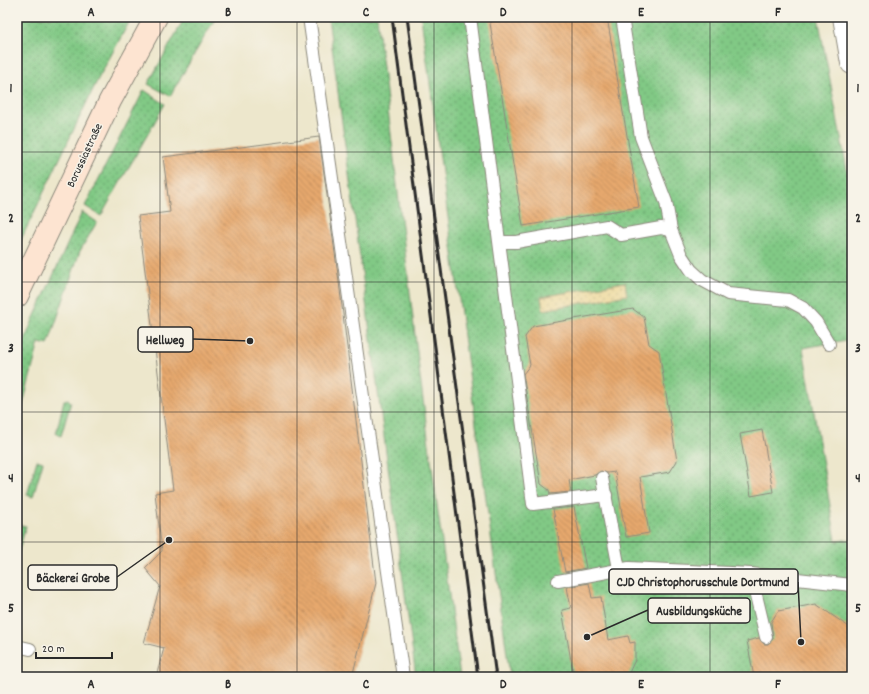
<svg xmlns="http://www.w3.org/2000/svg" width="869" height="694" font-family="Dekko,sans-serif">
<style>
.grass{fill:url(#grass-dots);stroke:#567a58}
.sand{fill:url(#sand-dots);stroke:#8c8264}
.building{fill:url(#building-back-hatch)}
.lines{fill:none;stroke-linecap:round;stroke-linejoin:round}
.service-casing{stroke:#8c897c;stroke-width:14}
.minor-casing{stroke:#8c897c;stroke-width:24}
.secondary-casing{stroke:#8c897c;stroke-width:24}
.service{stroke:#fff;stroke-width:12}
.minor{stroke:#fff;stroke-width:22}
.secondary{stroke:#fde4d1;stroke-width:22}
.rail{stroke:#2b2b2b;stroke-width:3}
.grid{fill:none;stroke:#2b2b2b;stroke-width:1;stroke-opacity:0.55}
.labels{text-anchor:middle;stroke-width:3;stroke-linejoin:round;paint-order:stroke}
.street-label{font-size:12px;fill:#2b2b2b;stroke:#f7f3e8}
.leader{fill:none;stroke:#2b2b2b;stroke-width:1.5}
.callout-dot{fill:#2b2b2b;stroke:#f7f3e8;stroke-width:1.5}
.callout{fill:#f7f3e8;stroke:#2b2b2b;stroke-width:1.5}
.callout-label{font-size:13px;text-anchor:middle;font-weight:bold;fill:#2b2b2b}
.neatline{fill:none;stroke:#2b2b2b;stroke-width:1.5}
.grid-label{font-size:13px;text-anchor:middle;font-weight:bold;fill:#2b2b2b}
</style>
<defs>
<pattern id="grass-dots" width="8" height="8" patternUnits="userSpaceOnUse"><rect width="8" height="8" fill="#81c985"/><path d="M2 2h.1M6 6h.1" fill="none" stroke="#6aa36d" stroke-width="1.8" stroke-linecap="round"/></pattern>
<pattern id="sand-dots" width="8" height="8" patternUnits="userSpaceOnUse"><rect width="8" height="8" fill="#eeda9e"/><path d="M2 2h.1M6 6h.1" fill="none" stroke="#cb8" stroke-width="1.8" stroke-linecap="round"/></pattern>
<pattern id="building-back-hatch" width="6" height="6" patternUnits="userSpaceOnUse"><rect width="6" height="6" fill="#e6a86d"/><path d="M-1 5l2 2M0 0l6 6M5-1l2 2" fill="none" stroke="#bb895a"/></pattern>
</defs>
<rect width="100%" height="100%" fill="#f7f3e8"/>
<filter id="ink" filterUnits="userSpaceOnUse"><feTurbulence type="fractalNoise" baseFrequency=".025" numOctaves="2"/><feDisplacementMap in="SourceGraphic" scale="8" xChannelSelector="R" yChannelSelector="G"/><feConvolveMatrix kernelMatrix="1 2 1 2 8 2 1 2 1" color-interpolation-filters="sRGB"/></filter>
<filter id="wash" filterUnits="userSpaceOnUse"><feTurbulence type="fractalNoise" baseFrequency=".012" numOctaves="4" result="noise"/><feDisplacementMap in="SourceGraphic" scale="16" xChannelSelector="R" yChannelSelector="G"/><feGaussianBlur stdDeviation="0.9" result="paint"/><feColorMatrix in="noise" values="0 0 0 0 0 0 0 0 0 0 0 0 0 0 0 0 0 1.4 0 .05"/><feComposite in="paint" operator="in"/></filter>
<g filter="url(#wash)">
<rect width="100%" height="100%" fill="#ede7cc"/>
<g class="grass">
<polygon points="17,17 132,17 97,81 17,248"/>
<polygon points="185,17 216,17 170,96 148,84"/>
<polygon points="328,17 377,17 420,377 460,677 416,677"/>
<polygon points="421,17 818,17 852,196 852,339 803,348 836,541 852,539 852,677 510,677"/>
<polygon points="144,90 165,104 101,216 85,206"/>
<polygon points="82,212 97,222 80,251 48,345 39,343 22,408 17,406 17,360 32,322"/>
<polygon points="68,399 71,402 61,436 56,434 64,400"/>
<polygon points="37,460 43,462 33,497 27,495"/>
<polygon points="20,525 26,526 17,557 17,537"/>
</g>
<polygon class="sand" points="625,282 627,295 543,310 541,297"/>
<g id="blocks">
<g class="building">
<polygon points="489,17 607,17 639,207 523,226"/>
<polygon points="319,137 339,282 376,583 352,677 156,677 164,648 144,643 160,586 145,568 162,551 155,493 173,490 138,216 170,212 163,157"/>
<polygon points="633,309 644,317 649,344 659,351 677,461 670,472 640,477 649,533 626,537 615,472 607,473 601,471 595,475 569,480 571,492 550,494 549,490 541,484 523,374 530,365 525,337 533,326"/>
<polygon points="762,430 773,492 751,496 740,434"/>
<polygon points="574,507 586,568 565,572 553,509"/>
<polygon points="589,583 592,598 601,597 608,640 628,636 630,643 635,642 635,660 627,677 574,677 562,610 571,608 567,587"/>
<polygon points="816,604 852,629 852,677 754,677 747,641 759,638 764,644 768,644 773,639 771,622 778,611"/>
</g>
</g>
</g>
<g filter="url(#ink)">
<use href="#blocks" fill-opacity="0" stroke="#8c897c" stroke-width="1"/>
<g class="lines">
<g class="service-casing">
<g id="service">
<polyline points="309,17 403,677"/>
<path d="M470 17C492 179 511 342 533 504L606 495"/>
<polyline points="622,17 641,137 666,202 671,230 681,255 691,270 702,280 728,294 788,300 803,308 816,322 829,344"/>
<polyline points="500,242 516,242 607,226 621,235 661,228 671,230"/>
<polyline points="602,478 619,569"/>
<polyline points="751,574 766,637"/>
<polyline points="558,581 629,568 751,574 852,585"/>
<polyline points="17,646 30,649"/>
</g>
</g>
<g class="minor-casing">
<polyline id="minor" points="844,17 852,63"/>
</g>
<g class="secondary-casing">
<polyline id="secondary" points="17,296 110,101 156,17"/>
</g>
<use href="#service" class="service"/>
<use href="#minor" class="minor"/>
<use href="#secondary" class="secondary"/>
<g class="rail">
<polyline points="392,17 478,677"/>
<polyline points="407,17 496,677"/>
</g>
</g>
</g>
<path class="grid" d="M160 17V677M297 17V677M434 17V677M572 17V677M710 17V677M17 152H852M17 282H852M17 412H852M17 542H852"/>
<g class="labels">
<g class="street-label">
<text transform="translate(84 155) rotate(-65)" y="4">Borussiastraße</text>
</g>
</g>
<path class="leader" d="M250 341L193 339M169 540L117 577M801 642L798 582M587 637L648 610"/>
<g class="callout-dot">
<circle cx="250" cy="341" r="4"/>
<circle cx="169" cy="540" r="4"/>
<circle cx="801" cy="642" r="4"/>
<circle cx="587" cy="637" r="4"/>
</g>
<g class="callout">
<rect x="138" y="327" width="55" height="25" rx="4"/>
<rect x="28" y="565" width="89" height="25" rx="4"/>
<rect x="609" y="569" width="189" height="25" rx="4"/>
<rect x="648" y="598" width="102" height="25" rx="4"/>
</g>
<g class="callout-label">
<text x="165" y="344">Hellweg</text>
<text x="73" y="582">Bäckerei Grobe</text>
<text x="703" y="586">CJD Christophorusschule Dortmund</text>
<text x="699" y="615">Ausbildungsküche</text>
</g>
<rect width="869" height="694" fill="none" stroke="#f7f3e8" stroke-width="44"/>
<path d="M36 652v6h76v-6" fill="none" stroke="#2b2b2b" stroke-width="2"/>
<text x="42" y="652" font-size="12" fill="#2b2b2b" stroke="#f7f3e8" stroke-width="3" paint-order="stroke">20 m</text>
<rect x="22" y="22" width="825" height="650" class="neatline"/>
<g class="grid-label">
<text x="91" y="16">A</text>
<text x="228" y="16">B</text>
<text x="366" y="16">C</text>
<text x="503" y="16">D</text>
<text x="641" y="16">E</text>
<text x="778" y="16">F</text>
<text x="11" y="92">1</text>
<text x="858" y="92">1</text>
<text x="11" y="222">2</text>
<text x="858" y="222">2</text>
<text x="11" y="352">3</text>
<text x="858" y="352">3</text>
<text x="11" y="482">4</text>
<text x="858" y="482">4</text>
<text x="11" y="612">5</text>
<text x="858" y="612">5</text>
<text x="91" y="688">A</text>
<text x="228" y="688">B</text>
<text x="366" y="688">C</text>
<text x="503" y="688">D</text>
<text x="641" y="688">E</text>
<text x="778" y="688">F</text>
</g>
</svg>
